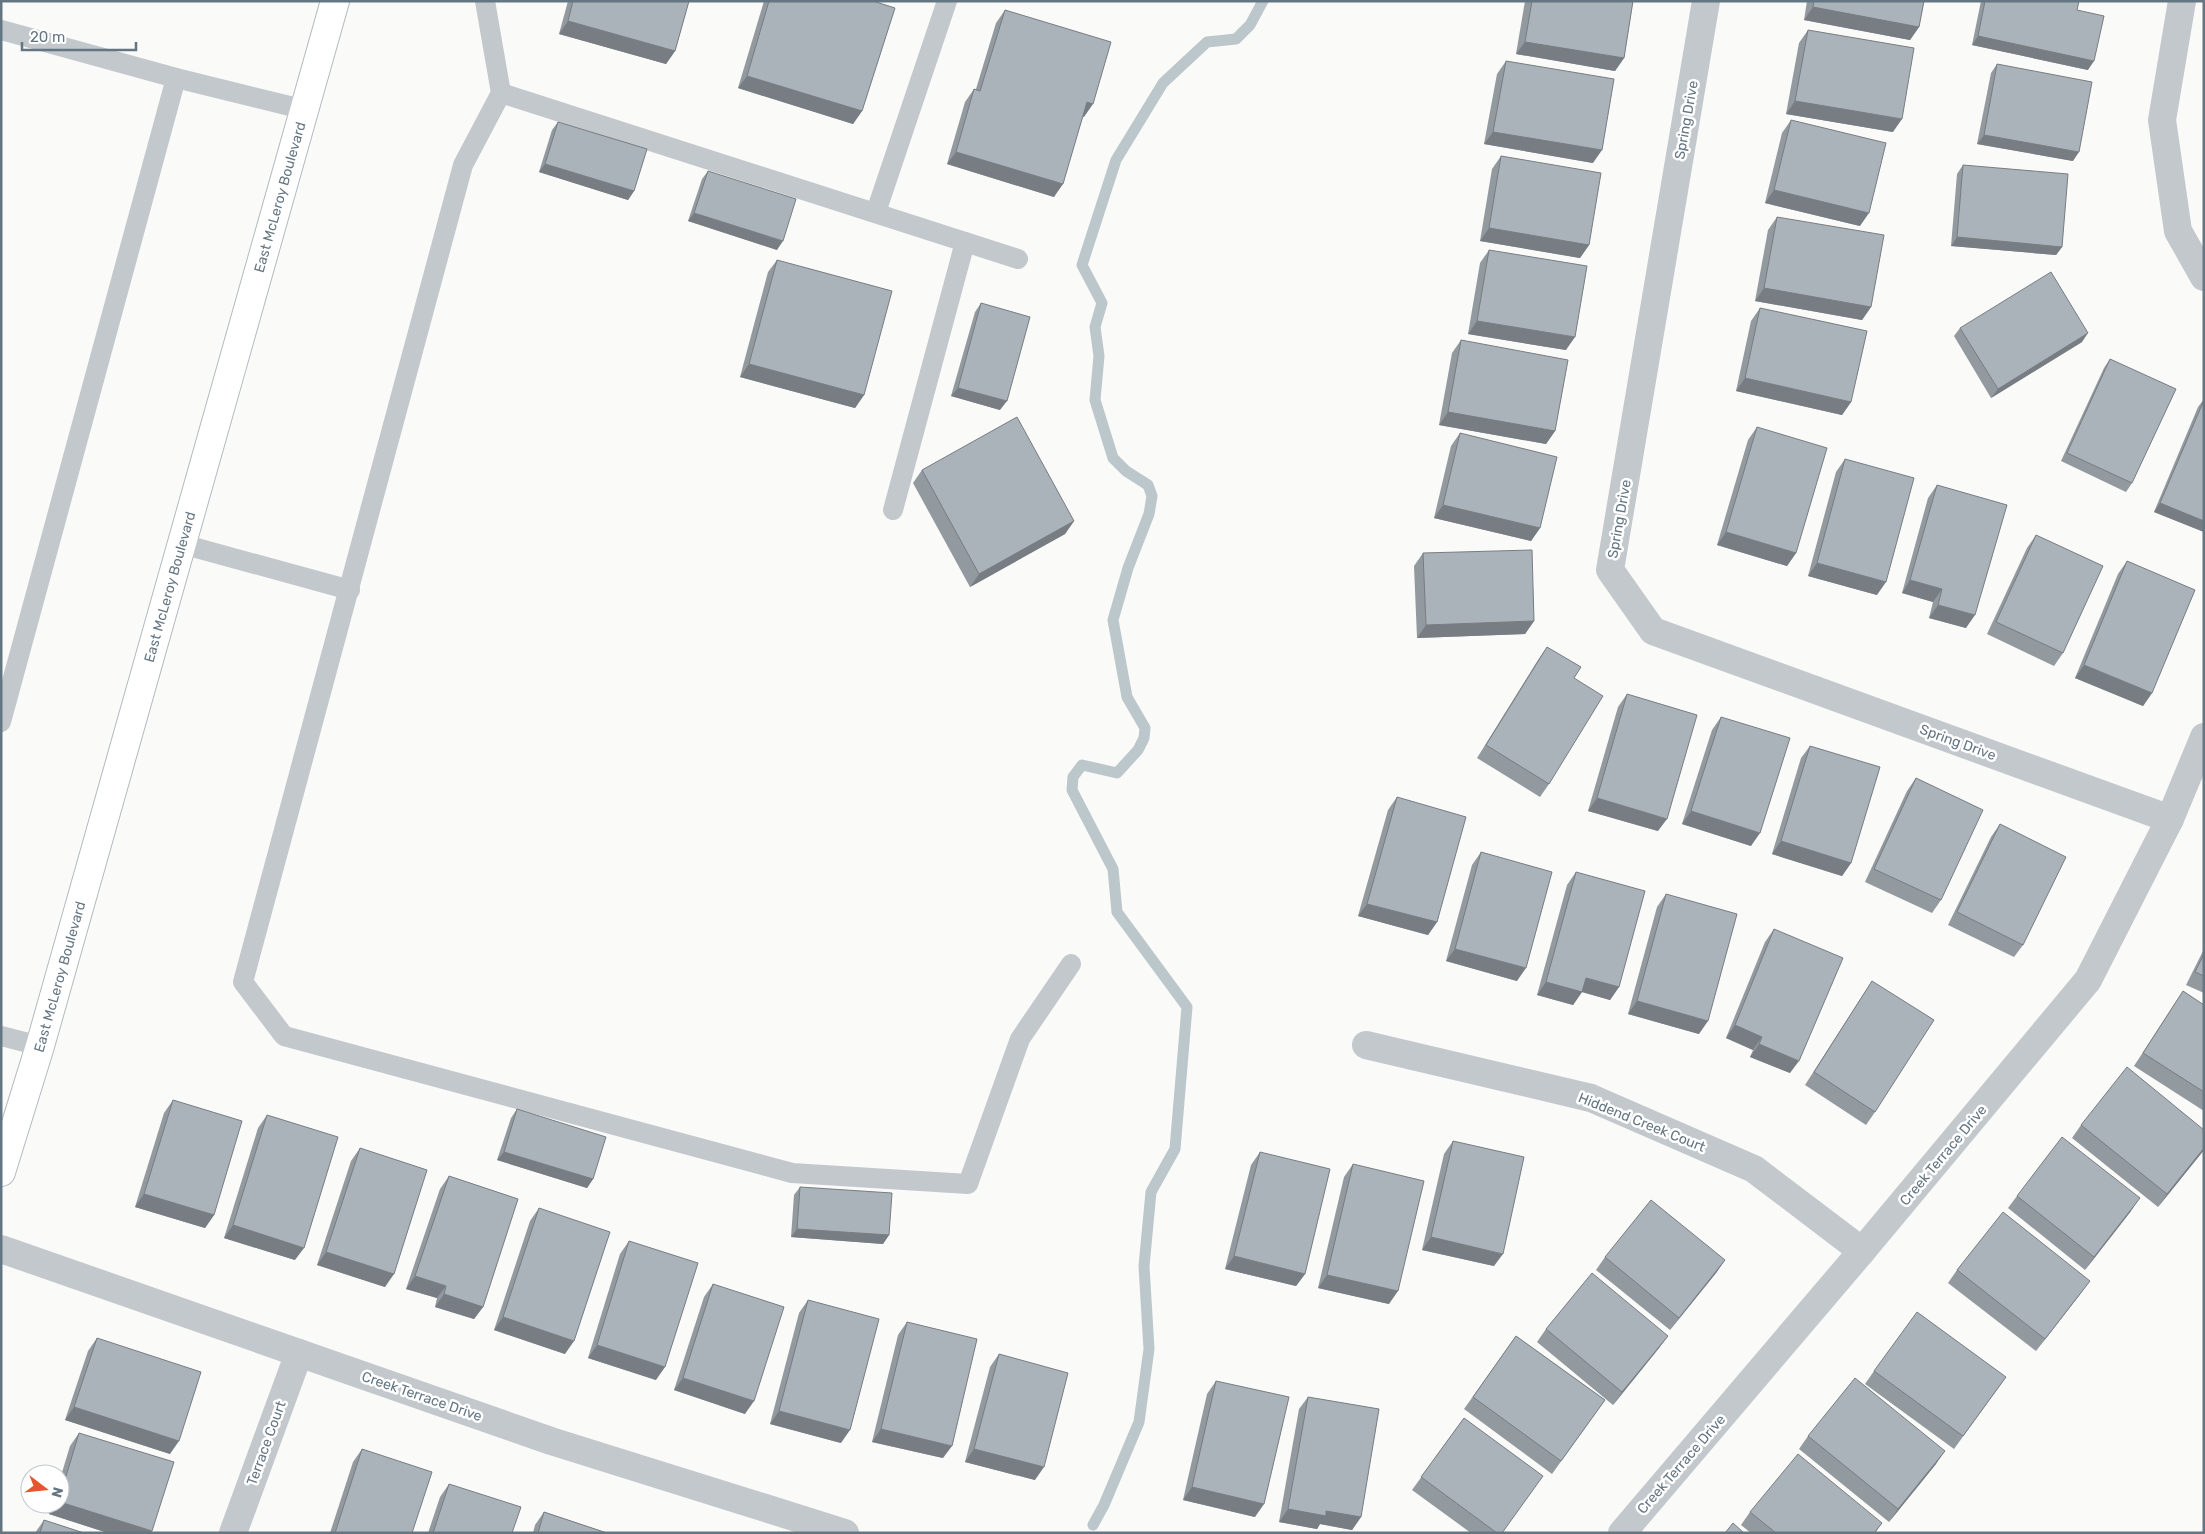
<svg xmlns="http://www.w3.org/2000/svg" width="2205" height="1534" font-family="Rubik,sans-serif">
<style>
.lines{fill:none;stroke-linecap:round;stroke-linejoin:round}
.stream{stroke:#bbc7cb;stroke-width:11}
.secondary-casing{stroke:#b3babf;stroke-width:30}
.lane{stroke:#c3c8cc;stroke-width:20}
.street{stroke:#c3c8cc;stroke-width:28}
.secondary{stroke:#fff;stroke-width:28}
.wall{fill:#929a9f}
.shaded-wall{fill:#777d82}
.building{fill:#aab3b9;stroke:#777d82}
.labels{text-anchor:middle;stroke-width:5;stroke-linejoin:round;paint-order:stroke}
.street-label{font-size:14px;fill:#657683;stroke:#fff}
</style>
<rect width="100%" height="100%" fill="#fafaf8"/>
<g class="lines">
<polyline class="stream" points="1093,1525 1104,1505 1139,1422 1149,1349 1144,1266 1151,1192 1175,1149 1187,1007 1117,912 1113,869 1072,790 1073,777 1082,765 1117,773 1138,750 1144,738 1145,728 1127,697 1113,620 1128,568 1149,514 1152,496 1148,485 1126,471 1113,458 1095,400 1099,356 1095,327 1102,303 1082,265 1116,160 1163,83 1207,42 1236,39 1250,25 1263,1"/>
<g class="secondary-casing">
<g id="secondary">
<path id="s1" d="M1 1172 40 1046 335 1"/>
</g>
</g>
<g class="lane">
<polyline points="485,1 501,93 463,165 243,982 284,1036 792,1173 968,1184 1020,1039 1071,964"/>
<polyline points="1,30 176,78 306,110"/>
<polyline points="501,93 1018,259"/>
<polyline points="876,212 947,1"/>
<polyline points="893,510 965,242"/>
<polyline points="182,544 350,590"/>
<polyline points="1,722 176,78"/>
<polyline points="1,1036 40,1046"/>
</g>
<g class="street">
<polyline points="1706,1 1610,570 1653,631 2170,819"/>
<polyline points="2182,1 2162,120 2178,231 2204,277"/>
<polyline points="1366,1045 1591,1098 1754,1169 1862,1251"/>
<polyline points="1,1249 551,1441 845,1533"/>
<polyline points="233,1533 299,1353"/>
<polyline points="1622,1533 1862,1251 2088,980 2170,819 2204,737"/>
</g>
<use href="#secondary" class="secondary"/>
</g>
<g class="wall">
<polygon points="568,1 689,1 675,51 666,64 559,34"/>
<polygon points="764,1 873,1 862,111 853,124 738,88"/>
<polygon points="1525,1 1633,1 1624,58 1615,71 1516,54"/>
<polygon points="1807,1 1924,1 1919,27 1910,40 1804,20"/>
<polygon points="1981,1 2079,1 2077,10 2088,70 1972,45"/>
<polygon points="1005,10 1084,117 1083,117 1054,197 947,164 965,102 974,89 976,89 996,23"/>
<polygon points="1808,30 1893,132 1786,114 1799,43"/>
<polygon points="1506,61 1593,163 1484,144 1497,74"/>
<polygon points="1997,64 2073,161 1977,144 1991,73"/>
<polygon points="1791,120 1860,226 1765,203 1782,133"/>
<polygon points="558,122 634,191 628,200 539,172 552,130"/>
<polygon points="1501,156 1589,245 1580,258 1480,241 1492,169"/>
<polygon points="1963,165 2062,247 2056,255 1951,246 1957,174"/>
<polygon points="708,171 777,250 688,221 702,179"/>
<polygon points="1777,217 1871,307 1862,320 1755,301 1768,230"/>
<polygon points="1489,250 1566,350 1468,334 1480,263"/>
<polygon points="777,260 864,395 855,408 740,377 768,272"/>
<polygon points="981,303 1000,410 951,396 975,312"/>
<polygon points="1760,308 1851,402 1842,415 1736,391 1751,321"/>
<polygon points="1960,328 2082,342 1991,398 1954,336"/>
<polygon points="1461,340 1555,431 1546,444 1439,425 1452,353"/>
<polygon points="2110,359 2132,483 2126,492 2061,461 2104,368"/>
<polygon points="2204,399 2204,532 2154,512 2198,407"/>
<polygon points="1757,427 1796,553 1787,566 1717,545 1748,440"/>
<polygon points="1460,433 1540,528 1531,541 1434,518 1451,446"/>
<polygon points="1845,459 1877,595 1808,576 1836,472"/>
<polygon points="922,470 1074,521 1065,534 970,587 913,483"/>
<polygon points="1937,485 1966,628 1929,618 1933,602 1902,593 1928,498"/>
<polygon points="2036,535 2063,653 2054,666 1987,634 2027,548"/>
<polygon points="1423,553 1534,621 1525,634 1417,638 1414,566"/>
<polygon points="2127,561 2152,693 2143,706 2075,678 2118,574"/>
<polygon points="1547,647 1574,678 1549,784 1540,797 1477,758 1538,660"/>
<polygon points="1627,694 1658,831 1588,811 1618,707"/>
<polygon points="1721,717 1751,846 1682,824 1712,730"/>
<polygon points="1810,746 1851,863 1842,876 1772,854 1801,758"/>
<polygon points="1916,778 1941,900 1932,913 1865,882 1907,791"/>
<polygon points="1397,797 1437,922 1428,935 1358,916 1388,810"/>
<polygon points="2000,824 2023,945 2014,957 1948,925 1991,837"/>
<polygon points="1481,852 1517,981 1446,961 1472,865"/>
<polygon points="1576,872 1619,987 1610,1000 1582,992 1573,1005 1537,995 1567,885"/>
<polygon points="1666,894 1699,1034 1628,1014 1657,907"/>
<polygon points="1774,929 1790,1073 1750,1057 1753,1050 1726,1038 1765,942"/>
<polygon points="2204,949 2204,993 2186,985"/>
<polygon points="1872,981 1875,1112 1866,1125 1805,1085"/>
<polygon points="2183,991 2204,1005 2204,1111 2134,1066"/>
<polygon points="173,1100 214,1215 205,1228 135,1207 164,1113"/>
<polygon points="517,1109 593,1179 587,1188 497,1160 511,1118"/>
<polygon points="267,1115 295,1260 224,1238 258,1128"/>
<polygon points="2081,1125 2204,1150 2158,1207 2072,1138"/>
<polygon points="1453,1141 1494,1266 1422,1250 1444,1154"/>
<polygon points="360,1148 385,1287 317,1265 351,1161"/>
<polygon points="1260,1152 1305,1274 1296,1286 1225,1269 1251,1165"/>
<polygon points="1353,1164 1389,1304 1318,1288 1344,1177"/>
<polygon points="449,1176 483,1307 474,1319 435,1307 437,1298 406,1289 440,1189"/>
<polygon points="800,1187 889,1235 883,1244 791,1237 794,1195"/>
<polygon points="2017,1196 2131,1211 2085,1270 2008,1208"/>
<polygon points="539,1208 565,1354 494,1330 530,1221"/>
<polygon points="629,1241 656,1380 588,1358 620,1254"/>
<polygon points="1605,1257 1725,1260 1716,1273 1670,1330 1596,1270"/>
<polygon points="1957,1270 2081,1293 2036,1351 1948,1283"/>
<polygon points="713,1284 745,1414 674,1390 704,1297"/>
<polygon points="808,1300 841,1443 770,1424 799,1313"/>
<polygon points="907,1322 943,1458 872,1442 898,1335"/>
<polygon points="1546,1329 1668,1336 1659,1348 1613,1405 1537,1342"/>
<polygon points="1516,1336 1605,1400 1552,1474 1464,1409"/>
<polygon points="97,1338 170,1454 65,1420 88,1351"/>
<polygon points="999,1354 1035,1480 965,1462 990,1367"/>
<polygon points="1874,1371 2006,1377 1954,1449 1865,1384"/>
<polygon points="1216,1381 1255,1517 1183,1500 1207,1394"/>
<polygon points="1308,1397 1361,1517 1352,1530 1320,1524 1317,1529 1279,1522 1299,1409"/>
<polygon points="1464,1418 1502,1533 1471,1533 1412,1490"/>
<polygon points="79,1433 152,1531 151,1533 108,1533 49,1514 52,1504 60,1504 60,1479 70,1446"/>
<polygon points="1808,1436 1936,1464 1889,1522 1799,1449"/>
<polygon points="362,1449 412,1533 330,1533 353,1462"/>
<polygon points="449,1484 512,1533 428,1533 440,1497"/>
<polygon points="544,1512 607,1533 533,1533 535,1525"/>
<polygon points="1750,1512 1882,1523 1875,1533 1751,1533 1741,1525"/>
<polygon points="44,1520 84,1533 35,1533"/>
</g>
<g class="shaded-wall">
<polygon points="1813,7 1919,27 1910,40 1804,20"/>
<polygon points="568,21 675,51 666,64 559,34"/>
<polygon points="1978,36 2094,61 2088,70 1972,45"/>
<polygon points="1525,42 1624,58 1615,71 1516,54"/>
<polygon points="747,76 862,111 853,124 738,88"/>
<polygon points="1795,101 1902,119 1893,132 1786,114"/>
<polygon points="1087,102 1093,104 1084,117 1078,115"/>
<polygon points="1493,132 1602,150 1593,163 1484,144"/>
<polygon points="1984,135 2079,152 2073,161 1977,144"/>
<polygon points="956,152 1063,184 1054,197 947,164"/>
<polygon points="545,164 634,191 628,200 539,172"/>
<polygon points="1774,190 1869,213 1860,226 1765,203"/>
<polygon points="694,213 783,241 777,250 688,221"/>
<polygon points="1489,228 1589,245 1580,258 1480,241"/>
<polygon points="1957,237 2062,247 2056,255 1951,246"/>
<polygon points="1764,288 1871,307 1862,320 1755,301"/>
<polygon points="1477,321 1575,337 1566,350 1468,334"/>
<polygon points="2088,333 2082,342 1991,398 1998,389"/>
<polygon points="749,364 864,395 855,408 740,377"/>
<polygon points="1745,378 1851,402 1842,415 1736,391"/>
<polygon points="958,388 1007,401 1000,410 951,396"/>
<polygon points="1448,412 1555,431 1546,444 1439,425"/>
<polygon points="2160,503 2204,521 2204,532 2154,512"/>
<polygon points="1443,505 1540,528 1531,541 1434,518"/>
<polygon points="1074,521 1065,534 970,587 979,574"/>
<polygon points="1726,532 1796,553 1787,566 1717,545"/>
<polygon points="1817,563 1886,582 1877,595 1808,576"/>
<polygon points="1910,580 1942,589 1933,602 1902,593"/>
<polygon points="1938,605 1975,615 1966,628 1929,618"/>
<polygon points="1534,621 1525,634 1417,638 1426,625"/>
<polygon points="2084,665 2152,693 2143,706 2075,678"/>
<polygon points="1597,798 1667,819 1658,831 1588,811"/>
<polygon points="1691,811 1760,833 1751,846 1682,824"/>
<polygon points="1781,841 1851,863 1842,876 1772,854"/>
<polygon points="1367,904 1437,922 1428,935 1358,916"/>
<polygon points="1455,949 1526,968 1517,981 1446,961"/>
<polygon points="1586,978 1619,987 1610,1000 1582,992 1573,1005 1537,995 1546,982"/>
<polygon points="1637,1001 1708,1021 1699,1034 1628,1014"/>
<polygon points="1735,1025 1762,1037 1753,1050 1726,1038"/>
<polygon points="1759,1044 1799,1061 1790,1073 1750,1057"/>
<polygon points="2204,1148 2204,1150 2158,1207 2167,1194"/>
<polygon points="504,1152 593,1179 587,1188 497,1160"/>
<polygon points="144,1194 214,1215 205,1228 135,1207"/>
<polygon points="2140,1198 2131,1211 2085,1270 2094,1257"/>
<polygon points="233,1225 304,1248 295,1260 224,1238"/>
<polygon points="797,1229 889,1235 883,1244 791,1237"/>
<polygon points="1431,1237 1503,1254 1494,1266 1422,1250"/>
<polygon points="326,1252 394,1274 385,1287 317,1265"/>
<polygon points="1234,1256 1305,1274 1296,1286 1225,1269"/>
<polygon points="1725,1260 1716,1273 1670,1330 1679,1318"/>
<polygon points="1327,1275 1398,1291 1389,1304 1318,1288"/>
<polygon points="415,1276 446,1286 437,1298 406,1289"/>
<polygon points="2090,1281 2081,1293 2036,1351 2045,1339"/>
<polygon points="444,1294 483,1307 474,1319 435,1307"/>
<polygon points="503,1317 574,1341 565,1354 494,1330"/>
<polygon points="1668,1336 1659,1348 1613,1405 1622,1392"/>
<polygon points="597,1345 665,1367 656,1380 588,1358"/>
<polygon points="683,1378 754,1401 745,1414 674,1390"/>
<polygon points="74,1407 179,1441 170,1454 65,1420"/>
<polygon points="779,1411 850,1430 841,1443 770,1424"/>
<polygon points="881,1429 952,1446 943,1458 872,1442"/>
<polygon points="974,1449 1044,1467 1035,1480 965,1462"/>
<polygon points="1945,1451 1936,1464 1889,1522 1898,1509"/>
<polygon points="1192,1487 1264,1504 1255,1517 1183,1500"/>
<polygon points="60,1502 152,1531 151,1533 108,1533 49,1514 57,1504 60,1504"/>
<polygon points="1288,1509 1326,1511 1361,1517 1352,1530 1320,1524 1317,1529 1279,1522"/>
</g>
<g class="building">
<polygon points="573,1 689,1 675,51 568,21"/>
<polygon points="769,1 873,1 895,8 862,111 747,76"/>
<polygon points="1532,1 1633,1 1624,58 1525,42"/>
<polygon points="1814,1 1924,1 1919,27 1813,7"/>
<polygon points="1985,1 2079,1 2077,10 2104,16 2094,61 1978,36"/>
<polygon points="1005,10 1111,42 1093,104 1087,102 1063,184 956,152 974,89 980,91"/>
<polygon points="1808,30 1914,48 1902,119 1795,101"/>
<polygon points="1506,61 1614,79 1602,150 1493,132"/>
<polygon points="1997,64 2092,82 2079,152 1984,135"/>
<polygon points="1791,120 1886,143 1869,213 1774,190"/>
<polygon points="558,122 647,149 634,191 545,164"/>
<polygon points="1501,156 1601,173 1589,245 1489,228"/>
<polygon points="1963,165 2068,174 2062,247 1957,237"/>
<polygon points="708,171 796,199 783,241 694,213"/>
<polygon points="1777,217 1884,235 1871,307 1764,288"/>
<polygon points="1489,250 1587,266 1575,337 1477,321"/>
<polygon points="777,260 892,291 864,395 749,364"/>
<polygon points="2051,272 2088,333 1998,389 1960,328"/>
<polygon points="981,303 1030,317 1007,401 958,388"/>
<polygon points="1760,308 1867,331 1851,402 1745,378"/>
<polygon points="1461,340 1568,360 1555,431 1448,412"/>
<polygon points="2110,359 2176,389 2132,483 2067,453"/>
<polygon points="2204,400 2204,521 2160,503"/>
<polygon points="1017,417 1074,521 979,574 922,470"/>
<polygon points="1757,427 1827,448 1796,553 1726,532"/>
<polygon points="1460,433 1557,457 1540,528 1443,505"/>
<polygon points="1845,459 1914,478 1886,582 1817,563"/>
<polygon points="1937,485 2007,505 1975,615 1938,605 1942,589 1910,580"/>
<polygon points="2036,535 2103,566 2063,653 1996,622"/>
<polygon points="1532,550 1534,621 1426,625 1423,553"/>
<polygon points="2127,561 2195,590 2152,693 2084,665"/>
<polygon points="1547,647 1581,667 1574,678 1603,696 1549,784 1486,745"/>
<polygon points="1627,694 1697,715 1667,819 1597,798"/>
<polygon points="1721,717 1790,738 1760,833 1691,811"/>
<polygon points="1810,746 1880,767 1851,863 1781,841"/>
<polygon points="1916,778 1983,810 1941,900 1874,869"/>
<polygon points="1397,797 1466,817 1437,922 1367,904"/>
<polygon points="2000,824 2066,857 2023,945 1957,912"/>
<polygon points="1481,852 1552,872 1526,968 1455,949"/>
<polygon points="1576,872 1645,891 1619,987 1586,978 1582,992 1546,982"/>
<polygon points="1666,894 1737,914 1708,1021 1637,1001"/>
<polygon points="1774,929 1843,958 1799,1061 1759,1044 1762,1037 1735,1025"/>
<polygon points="2204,954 2204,976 2195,972"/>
<polygon points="1872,981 1934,1020 1875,1112 1814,1072"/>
<polygon points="2183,991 2204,1005 2204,1092 2143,1053"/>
<polygon points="2127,1067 2204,1130 2204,1148 2167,1194 2081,1125"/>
<polygon points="173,1100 242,1121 214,1215 144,1194"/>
<polygon points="517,1109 606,1137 593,1179 504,1152"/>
<polygon points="267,1115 338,1137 304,1248 233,1225"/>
<polygon points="2062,1137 2140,1198 2094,1257 2017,1196"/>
<polygon points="1453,1141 1524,1157 1503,1254 1431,1237"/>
<polygon points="360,1148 427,1170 394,1274 326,1252"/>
<polygon points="1260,1152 1330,1169 1305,1274 1234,1256"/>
<polygon points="1353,1164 1424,1181 1398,1291 1327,1275"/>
<polygon points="449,1176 518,1199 483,1307 444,1294 446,1286 415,1276"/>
<polygon points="800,1187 892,1193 889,1235 797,1229"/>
<polygon points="1651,1200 1725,1260 1679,1318 1605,1257"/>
<polygon points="539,1208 610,1232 574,1341 503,1317"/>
<polygon points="2003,1212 2090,1281 2045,1339 1957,1270"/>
<polygon points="629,1241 698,1263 665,1367 597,1345"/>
<polygon points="1592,1273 1668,1336 1622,1392 1546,1329"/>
<polygon points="713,1284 784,1307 754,1401 683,1378"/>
<polygon points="808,1300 879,1319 850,1430 779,1411"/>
<polygon points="1917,1312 2006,1377 1963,1436 1874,1371"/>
<polygon points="907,1322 977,1339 952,1446 881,1429"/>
<polygon points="1516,1336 1605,1400 1561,1461 1473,1397"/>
<polygon points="97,1338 201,1372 179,1441 74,1407"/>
<polygon points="999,1354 1068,1373 1044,1467 974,1449"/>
<polygon points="1855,1378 1945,1451 1898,1509 1808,1436"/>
<polygon points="1216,1381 1289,1397 1264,1504 1192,1487"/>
<polygon points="1308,1397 1379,1409 1361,1517 1326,1511 1326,1516 1288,1509"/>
<polygon points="1464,1418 1543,1476 1502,1533 1497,1533 1421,1477"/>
<polygon points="79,1433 174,1462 152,1531 60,1502 60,1496"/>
<polygon points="362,1449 432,1472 412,1533 335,1533"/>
<polygon points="1798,1454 1882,1523 1874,1533 1776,1533 1750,1512"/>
<polygon points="449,1484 521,1507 512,1533 433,1533"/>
<polygon points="544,1512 607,1533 538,1533"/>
<polygon points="44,1520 84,1533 40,1533"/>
<polygon points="1733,1523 1744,1533 1725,1533"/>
</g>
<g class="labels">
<g class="street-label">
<text transform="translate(1686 120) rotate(-80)" y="5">Spring Drive</text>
<text dy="5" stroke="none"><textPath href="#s1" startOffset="1014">East McLeroy Boulevard</textPath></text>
<text transform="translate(1619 519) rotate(-80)" y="5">Spring Drive</text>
<text dy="5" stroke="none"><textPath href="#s1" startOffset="609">East McLeroy Boulevard</textPath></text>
<text transform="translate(1958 742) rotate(20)" y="5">Spring Drive</text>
<text dy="5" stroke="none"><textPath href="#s1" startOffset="204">East McLeroy Boulevard</textPath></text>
<text transform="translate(1642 1122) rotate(22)" y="5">Hiddend Creek Court</text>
<text transform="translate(1943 1155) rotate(-50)" y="5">Creek Terrace Drive</text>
<text transform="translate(422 1396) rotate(19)" y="5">Creek Terrace Drive</text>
<text transform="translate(266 1443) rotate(-70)" y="5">Terrace Court</text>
<text transform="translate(1681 1464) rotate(-49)" y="5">Creek Terrace Drive</text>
</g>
</g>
<rect width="2205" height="1534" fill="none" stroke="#657683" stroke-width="5"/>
<g transform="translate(45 1489) rotate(106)"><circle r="24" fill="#ffffff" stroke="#c1c8cd"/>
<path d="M0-4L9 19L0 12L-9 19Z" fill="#e4572e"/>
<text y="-8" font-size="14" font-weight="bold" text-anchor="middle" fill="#657683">N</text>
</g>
<path d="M22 42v8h114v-8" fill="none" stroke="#657683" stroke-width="2.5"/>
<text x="30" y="42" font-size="15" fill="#657683" stroke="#ffffff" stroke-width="4" paint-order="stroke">20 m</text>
</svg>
